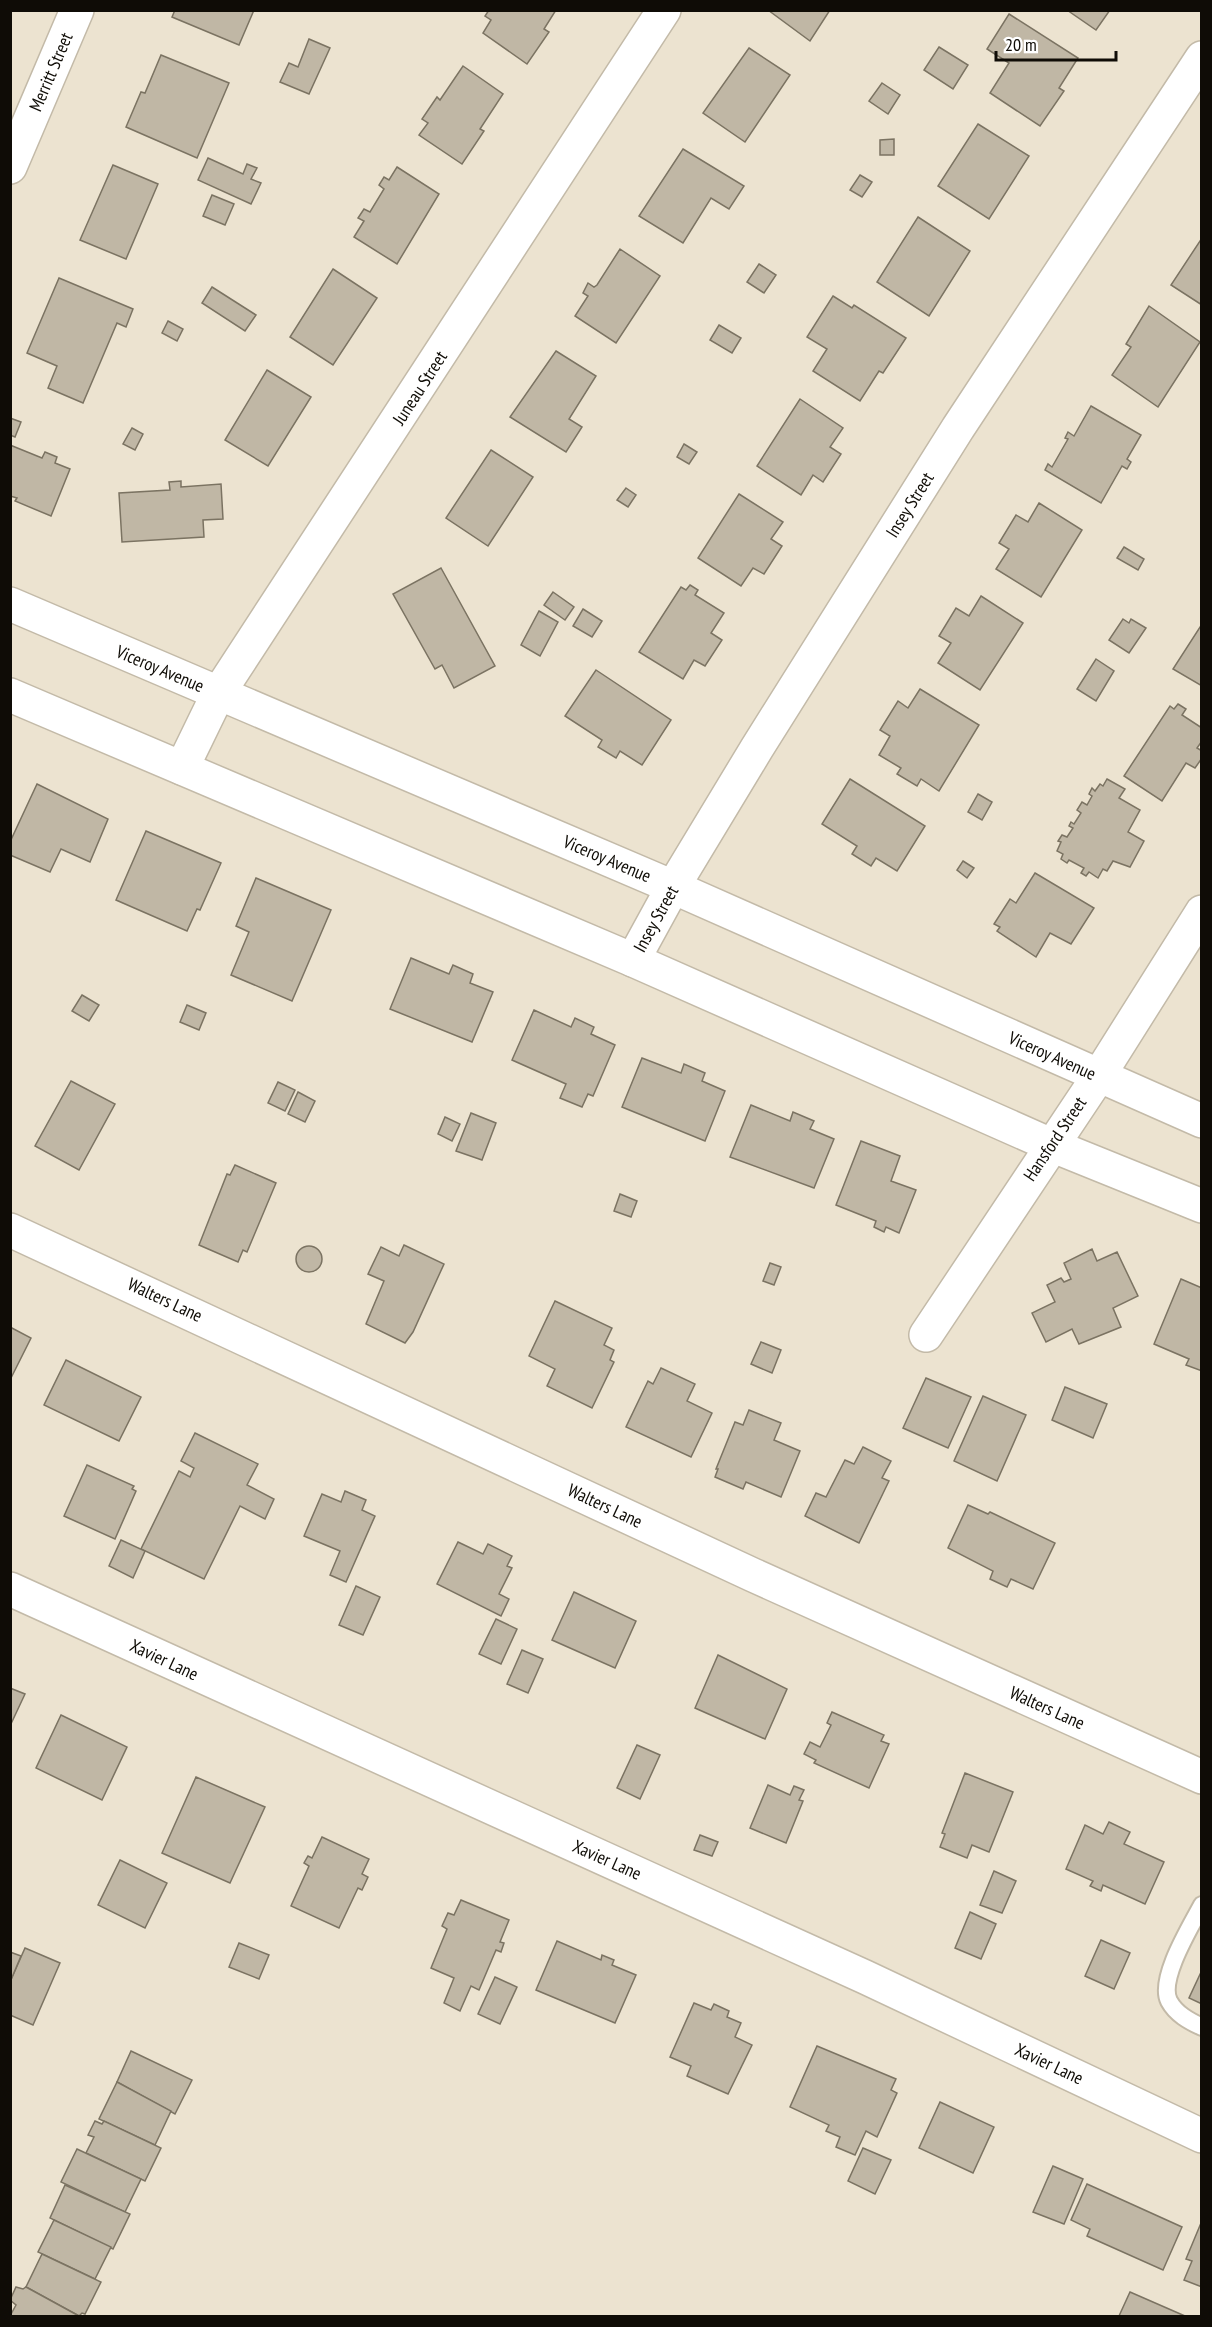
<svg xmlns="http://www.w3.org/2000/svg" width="1212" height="2327" font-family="'PT Sans Narrow',sans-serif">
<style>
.building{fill:#c0b7a5;stroke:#7b7362;stroke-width:1.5}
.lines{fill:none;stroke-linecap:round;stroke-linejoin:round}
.lane-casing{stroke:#c3baa8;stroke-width:20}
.street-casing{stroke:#c3baa8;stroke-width:36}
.secondary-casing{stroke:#c3baa8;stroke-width:36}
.lane{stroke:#fff;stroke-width:16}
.street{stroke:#fff;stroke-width:33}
.secondary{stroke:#fff;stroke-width:33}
.labels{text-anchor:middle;stroke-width:5;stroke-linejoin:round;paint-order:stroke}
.street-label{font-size:18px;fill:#0f0c06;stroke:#fff}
</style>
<rect width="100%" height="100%" fill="#ece3d0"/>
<g class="building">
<polygon points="175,10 254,10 239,45 172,17"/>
<polygon points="489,10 556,10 544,29 549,32 527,64 483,33 491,20 485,16"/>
<polygon points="768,10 830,10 810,41"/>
<polygon points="1067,10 1110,10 1096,30"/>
<polygon points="1009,14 1078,58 1059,88 1064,91 1040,126 990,93 1009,63 987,49"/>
<polygon points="309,39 330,48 309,94 280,82 289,63 298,67"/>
<polygon points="939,47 968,65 953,89 924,70"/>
<polygon points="749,48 790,75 745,142 703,113"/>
<polygon points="161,55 229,83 197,158 126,127 141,92 145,93"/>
<polygon points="463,66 503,94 480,129 484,131 462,164 419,135 428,123 422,119 437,97 440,100"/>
<polygon points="882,83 900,95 888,114 869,101"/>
<polygon points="978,124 1029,156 989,219 938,186"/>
<polygon points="894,139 894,155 880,155 880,140"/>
<polygon points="683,149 744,186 729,209 711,198 683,243 639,216"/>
<polygon points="208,158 243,174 247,164 257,168 251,179 261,183 251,204 198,180"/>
<polygon points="113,165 158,184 126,259 80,240"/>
<polygon points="397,167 439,194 397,264 354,237 364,221 358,218 364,209 370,212 384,189 379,185 384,177 389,180"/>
<polygon points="860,175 872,182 862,197 850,190"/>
<polygon points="212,195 234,204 225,225 203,216"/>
<polygon points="918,217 970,251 929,316 877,282"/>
<polygon points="1202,238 1202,305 1171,285"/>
<polygon points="620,249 660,276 616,343 575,316 588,296 583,293 588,283 594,287 597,285"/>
<polygon points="759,264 776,275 764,293 747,282"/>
<polygon points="333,269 377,298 333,365 290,337"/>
<polygon points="59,278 133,309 126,327 117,323 83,403 48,388 57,366 27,353"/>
<polygon points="212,287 256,315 245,331 202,303"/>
<polygon points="833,296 852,308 854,305 906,338 883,373 879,371 860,401 813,371 827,349 807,337"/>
<polygon points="1149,306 1200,342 1158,407 1112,375 1131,347 1126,344"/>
<polygon points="168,321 183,329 177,341 162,333"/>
<polygon points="719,325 741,338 732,353 710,340"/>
<polygon points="556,351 596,376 569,419 582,427 566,452 510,417"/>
<polygon points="267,370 311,397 268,466 225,440"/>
<polygon points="800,399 843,428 830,447 841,454 823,482 813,475 801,495 757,466"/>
<polygon points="1091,406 1141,435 1127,459 1131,462 1127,469 1122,466 1101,503 1045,470 1048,464 1052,467 1068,439 1065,438 1068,432 1074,436"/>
<polygon points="10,418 21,422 15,437 10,435"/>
<polygon points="132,428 143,434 135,450 123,444"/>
<polygon points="684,444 697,452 689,464 677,457"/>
<polygon points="10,445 42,458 45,452 57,457 55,463 70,469 51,516 15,501 17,498 10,496"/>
<polygon points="491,450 533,477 488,546 446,518"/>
<polygon points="181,481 181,487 221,484 223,519 203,520 204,537 122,542 119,493 170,490 169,482"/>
<polygon points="626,488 636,495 628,507 617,500"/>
<polygon points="739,494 783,522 771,539 782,546 764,574 753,568 741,586 698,558"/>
<polygon points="1039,503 1082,530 1041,597 996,569 1009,549 999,543 1016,515 1028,522"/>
<polygon points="1124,547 1144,559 1138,570 1117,558"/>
<polygon points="441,568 495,666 454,688 442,665 435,669 393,594"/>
<polygon points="690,585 698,590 695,595 724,613 711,633 722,640 705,666 694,660 683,679 639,652 681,587 686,590"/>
<polygon points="553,592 574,607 565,620 544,605"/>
<polygon points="981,596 1023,623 980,690 938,663 951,643 939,636 956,608 969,616"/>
<polygon points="583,609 602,621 592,637 573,626"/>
<polygon points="539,611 558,622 540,656 521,645"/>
<polygon points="1123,619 1129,623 1131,619 1146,628 1129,653 1109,640"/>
<polygon points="1202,624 1202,686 1173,669"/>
<polygon points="1096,659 1114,671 1096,701 1077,689"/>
<polygon points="596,670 671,720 642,765 620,751 616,758 598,747 602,740 565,716"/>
<polygon points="920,689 979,725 939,791 921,779 917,786 897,774 901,768 879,755 890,736 880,730 898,701 908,708"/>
<polygon points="1178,704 1186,709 1182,715 1202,728 1202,741 1197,748 1202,751 1202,758 1195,768 1186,763 1162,801 1124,776 1170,706 1174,709"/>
<polygon points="850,779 925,826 897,871 876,858 871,866 852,854 857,846 822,824"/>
<polygon points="1107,779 1125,789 1119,798 1140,810 1128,832 1144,841 1130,867 1113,861 1107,871 1103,869 1098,878 1089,872 1086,876 1081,873 1084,868 1069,860 1067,863 1061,859 1063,854 1057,851 1061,842 1058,841 1062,835 1067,837 1073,828 1069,826 1071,822 1074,824 1081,813 1077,810 1082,802 1087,805 1092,796 1089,794 1092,788 1095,791 1100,784 1103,786"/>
<polygon points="37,784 108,819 90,862 61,849 50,872 10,855 10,842"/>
<polygon points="978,794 992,802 982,820 968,812"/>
<polygon points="146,831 221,863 200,910 197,909 187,931 116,900"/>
<polygon points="963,861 974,868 967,878 957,870"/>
<polygon points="1035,873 1094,908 1071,944 1050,933 1036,957 997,931 1000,927 994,924 1010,899 1016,903"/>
<polygon points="256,878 331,910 292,1001 231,975 249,932 236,926"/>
<polygon points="411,958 449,974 453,965 473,974 470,983 493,992 472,1042 390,1009"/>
<polygon points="82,995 99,1005 89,1021 72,1011"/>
<polygon points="187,1005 206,1013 199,1030 180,1022"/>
<polygon points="534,1010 571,1027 575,1018 594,1027 591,1034 615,1045 593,1096 588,1094 582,1107 560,1098 566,1084 512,1060"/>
<polygon points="642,1058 681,1073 684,1064 705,1073 702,1081 725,1091 705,1141 622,1107"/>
<polygon points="71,1081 115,1104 79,1170 35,1146"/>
<polygon points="278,1082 295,1090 285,1111 268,1103"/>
<polygon points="298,1092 315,1101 305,1122 288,1114"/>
<polygon points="751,1105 790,1121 793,1112 814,1121 810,1129 834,1139 814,1188 730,1157"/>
<polygon points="471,1113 496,1123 482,1160 456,1151"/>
<polygon points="445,1117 460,1124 452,1141 438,1134"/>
<polygon points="861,1141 900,1156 891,1181 916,1190 899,1233 886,1227 884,1232 874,1227 876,1221 836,1205"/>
<polygon points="235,1165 276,1183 247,1252 243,1250 238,1262 199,1245 227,1174 230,1175"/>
<polygon points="620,1194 637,1201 631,1217 614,1211"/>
<polygon points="404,1245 444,1264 413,1332 405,1343 366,1324 384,1281 368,1274 381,1247 399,1256"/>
<circle cx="309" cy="1259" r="13"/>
<polygon points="1092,1249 1097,1261 1117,1252 1138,1296 1113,1308 1121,1327 1079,1344 1072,1329 1046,1342 1032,1313 1055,1302 1047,1285 1061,1278 1064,1282 1071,1279 1064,1263"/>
<polygon points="770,1263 781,1267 774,1285 763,1281"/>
<polygon points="1181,1279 1202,1288 1202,1371 1186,1365 1189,1359 1154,1344"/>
<polygon points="555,1301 612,1328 604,1345 614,1350 610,1360 614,1362 592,1408 547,1386 555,1369 529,1356"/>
<polygon points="10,1327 31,1338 10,1380"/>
<polygon points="761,1342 781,1350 772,1373 751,1364"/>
<polygon points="66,1360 141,1397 119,1441 44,1405"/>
<polygon points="661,1368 695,1384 687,1401 712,1413 691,1457 626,1427 648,1381 653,1384"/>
<polygon points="926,1378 971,1397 948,1448 903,1428"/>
<polygon points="1065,1387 1107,1404 1093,1438 1052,1420"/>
<polygon points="983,1396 1026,1415 997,1481 954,1461"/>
<polygon points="749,1410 781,1423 774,1440 800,1451 781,1497 746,1482 743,1489 715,1477 718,1469 716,1469 735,1422 743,1425"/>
<polygon points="195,1433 258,1464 247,1485 274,1499 265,1519 240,1506 204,1579 141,1549 179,1471 190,1477 194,1468 181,1461"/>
<polygon points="863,1447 891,1461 882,1478 889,1481 859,1543 805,1516 816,1493 826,1497 845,1460 854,1464"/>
<polygon points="87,1465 134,1486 132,1489 136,1491 115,1539 64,1516"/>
<polygon points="345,1491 366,1500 362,1510 375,1516 346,1582 330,1575 340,1551 304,1536 322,1494 341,1502"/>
<polygon points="968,1505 988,1514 990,1512 1055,1543 1033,1589 1011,1579 1007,1587 990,1579 993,1571 948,1548"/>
<polygon points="121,1540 145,1551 133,1578 109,1566"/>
<polygon points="458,1542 483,1554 488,1544 512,1556 507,1566 512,1568 499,1594 509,1599 501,1616 437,1584"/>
<polygon points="356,1586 380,1597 363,1635 339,1625"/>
<polygon points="574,1592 636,1621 615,1668 552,1640"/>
<polygon points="496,1619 517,1629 501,1664 479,1654"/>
<polygon points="522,1650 543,1659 528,1693 507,1684"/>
<polygon points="718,1655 787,1689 765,1739 695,1708"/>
<polygon points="10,1688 25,1694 10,1726"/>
<polygon points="832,1712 884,1735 881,1741 889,1744 869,1788 814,1763 816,1760 804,1754 810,1742 820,1747 831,1725 827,1723"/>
<polygon points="61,1715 127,1747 102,1800 36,1768"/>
<polygon points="637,1745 660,1755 640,1799 617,1788"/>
<polygon points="965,1773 1013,1792 989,1852 972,1845 967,1858 940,1847 945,1834 942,1833"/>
<polygon points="196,1777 265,1807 230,1883 162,1853"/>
<polygon points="768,1785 790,1795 794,1786 804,1790 799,1800 803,1801 786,1843 750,1828"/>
<polygon points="1109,1822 1130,1832 1124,1844 1164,1862 1145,1904 1103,1885 1101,1891 1090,1886 1093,1881 1066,1869 1085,1825 1103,1834"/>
<polygon points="700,1835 718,1842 712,1856 694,1850"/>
<polygon points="322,1837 369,1859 362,1874 368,1877 362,1890 358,1888 339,1928 291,1906 309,1866 304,1863 308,1856 312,1858"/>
<polygon points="120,1860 167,1883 145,1928 98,1905"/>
<polygon points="994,1871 1016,1881 1002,1913 980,1905"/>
<polygon points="461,1900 509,1920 500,1942 504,1943 501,1952 496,1950 479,1990 471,1986 460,2011 444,2003 454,1978 431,1968 447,1929 442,1926 448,1913 454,1915"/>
<polygon points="970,1912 996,1924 981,1959 955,1948"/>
<polygon points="1101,1940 1130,1953 1114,1989 1085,1976"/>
<polygon points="557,1941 601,1960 602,1955 614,1960 612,1965 636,1975 615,2023 536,1990"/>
<polygon points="239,1943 269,1955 259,1979 229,1967"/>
<polygon points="25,1948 60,1963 33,2025 10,2015 10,1982"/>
<polygon points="10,1952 21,1956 10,1982"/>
<polygon points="1202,1970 1202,2004 1189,1998"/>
<polygon points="495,1977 517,1987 500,2024 478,2014"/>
<polygon points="694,2003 711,2010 714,2004 729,2011 727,2017 741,2023 735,2037 752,2045 728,2094 687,2076 691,2066 670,2057"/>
<polygon points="817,2046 896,2079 891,2090 897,2093 877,2137 866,2131 855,2155 836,2147 840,2137 826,2131 829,2125 790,2107"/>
<polygon points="131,2051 192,2080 175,2114 117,2082"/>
<polygon points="117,2082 171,2111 155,2145 99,2119"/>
<polygon points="940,2102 994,2127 973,2173 919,2148"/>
<polygon points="95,2121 102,2124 104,2121 161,2148 145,2181 86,2153 94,2137 88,2135"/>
<polygon points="863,2148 891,2160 875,2194 848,2181"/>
<polygon points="77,2149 141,2179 125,2212 61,2182"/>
<polygon points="1053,2166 1083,2179 1064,2224 1033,2212"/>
<polygon points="1087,2184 1182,2227 1163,2270 1087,2236 1090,2229 1071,2220"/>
<polygon points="65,2185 130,2214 113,2249 50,2218"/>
<polygon points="54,2220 111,2247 95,2279 38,2252"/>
<polygon points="1201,2223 1202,2223 1202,2287 1184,2280 1192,2261 1186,2259"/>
<polygon points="42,2254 101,2282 85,2314 82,2313 79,2316 26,2287"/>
<polygon points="16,2287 23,2289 26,2287 79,2316 10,2316 16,2305 10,2300"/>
<polygon points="1130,2292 1185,2316 1119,2316"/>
</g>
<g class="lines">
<g class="lane-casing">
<path id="lane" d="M1202 1905C1191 1926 1158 1979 1169 2001 1176 2014 1189 2021 1202 2027"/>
</g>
<g class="street-casing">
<g id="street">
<polyline points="10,167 77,10"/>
<polyline points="10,604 673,887 1202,1121"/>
<polyline points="10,695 633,960 1051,1145 1202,1206"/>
<polyline points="182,768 218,694 664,10"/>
<polyline points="633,960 673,887 757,748 958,428 1202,58"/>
<polyline points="926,1335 1098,1077 1202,912"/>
<polyline points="10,1589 865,1977 1202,2136"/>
</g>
</g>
<g class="secondary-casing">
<polyline id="secondary" points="10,1230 753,1575 1202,1777"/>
</g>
<use href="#lane" class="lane"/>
<use href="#street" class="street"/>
<use href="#secondary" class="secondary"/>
</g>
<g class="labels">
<g class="street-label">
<text transform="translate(51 72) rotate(-67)" y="6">Merritt Street</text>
<text transform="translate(420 388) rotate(-57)" y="6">Juneau Street</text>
<text transform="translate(910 505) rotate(-58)" y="6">Insey Street</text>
<text transform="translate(160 669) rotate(23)" y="6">Viceroy Avenue</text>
<text transform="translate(607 859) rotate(23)" y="6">Viceroy Avenue</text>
<text transform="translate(656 919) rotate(-61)" y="6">Insey Street</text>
<text transform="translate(1052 1056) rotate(24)" y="6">Viceroy Avenue</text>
<text transform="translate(1055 1139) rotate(-56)" y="6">Hansford Street</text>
<text transform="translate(165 1300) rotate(25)" y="6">Walters Lane</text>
<text transform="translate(605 1506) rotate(25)" y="6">Walters Lane</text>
<text transform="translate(164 1660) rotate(25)" y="6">Xavier Lane</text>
<text transform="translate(1047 1708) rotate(24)" y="6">Walters Lane</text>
<text transform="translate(607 1860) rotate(24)" y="6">Xavier Lane</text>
<text transform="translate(1049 2064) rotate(25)" y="6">Xavier Lane</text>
</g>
</g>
<rect width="1212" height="2327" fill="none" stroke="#0f0c06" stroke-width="24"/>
<path d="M996 51v9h120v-9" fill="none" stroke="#0f0c06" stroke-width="3"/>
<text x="1005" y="51" font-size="18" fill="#0f0c06" stroke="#ffffff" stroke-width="4.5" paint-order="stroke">20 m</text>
</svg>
